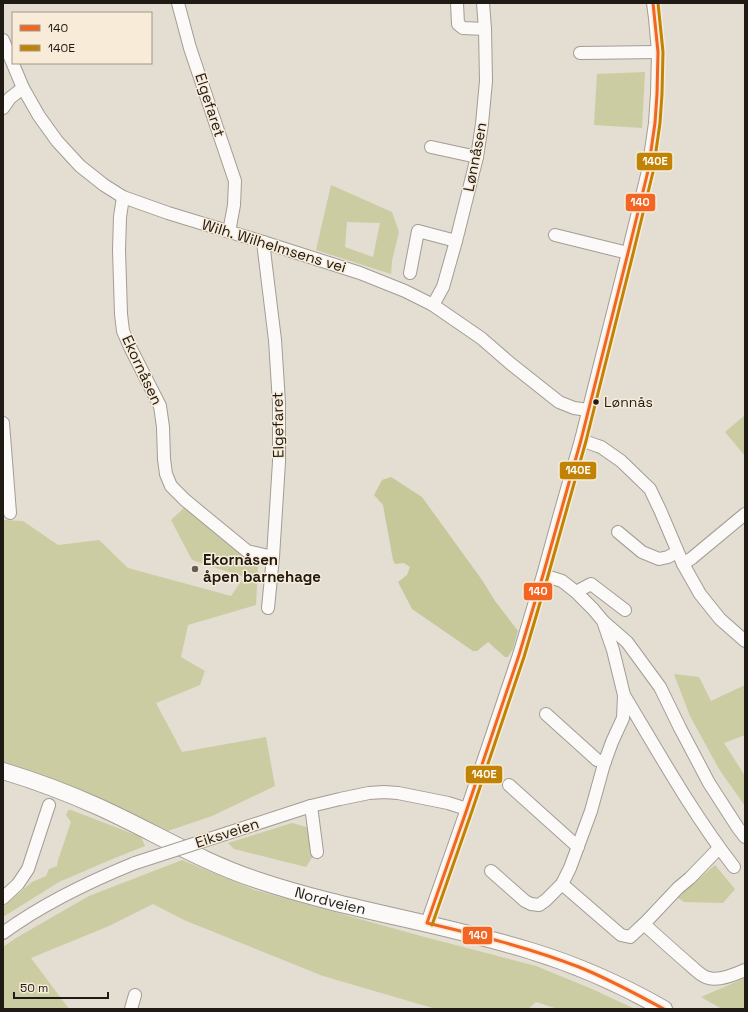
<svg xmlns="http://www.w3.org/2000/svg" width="748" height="1012" font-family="'Space Grotesk',sans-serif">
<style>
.green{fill:#cbcca2;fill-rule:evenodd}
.forest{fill:#c6c899}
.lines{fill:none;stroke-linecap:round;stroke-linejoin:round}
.minor-casing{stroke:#a29d95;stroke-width:14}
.major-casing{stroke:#a29d95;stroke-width:18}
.minor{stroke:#fbfaf8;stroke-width:12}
.major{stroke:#fbfaf8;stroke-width:16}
.minor-bridge-casing{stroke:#a29d95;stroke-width:14;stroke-linecap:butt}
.minor-bridge{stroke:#fbfaf8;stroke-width:12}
.bus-1-casing{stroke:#f8ebd8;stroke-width:6}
.bus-2-casing{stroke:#f8ebd8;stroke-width:6}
.bus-1{stroke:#f26522;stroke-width:3}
.bus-2{stroke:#c18305;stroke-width:3}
.bus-dot{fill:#1f1a14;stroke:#f8ebd8;stroke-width:1.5}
.poi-dot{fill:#645e56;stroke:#f8ebd8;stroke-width:1.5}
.labels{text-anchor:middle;stroke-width:3;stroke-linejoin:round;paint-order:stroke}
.bus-label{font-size:14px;fill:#1f1a14;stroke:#f8ebd8;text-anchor:start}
.street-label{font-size:15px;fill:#1f1a14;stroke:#f8ebd8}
.poi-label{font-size:15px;font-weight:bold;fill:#1f1a14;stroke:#f8ebd8;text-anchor:start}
.line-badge{stroke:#f8ebd8;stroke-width:1.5}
.badge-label{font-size:11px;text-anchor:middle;font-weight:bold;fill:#fff}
</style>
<rect width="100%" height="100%" fill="#e3ddd2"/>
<g class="green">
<polygon points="645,72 642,128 594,125 597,74"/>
<path d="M331 185 392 212 399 232 392 261 391 274 316 250ZM347 222 380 223 373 257 345 247Z"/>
<polygon points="745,415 745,456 725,432"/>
<polygon points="184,508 258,567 256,605 188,625 181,657 205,671 200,685 156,703 182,752 266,737 275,786 212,816 168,831 102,799 3,762 3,520 23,521 58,545 99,540 128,568 231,596 244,577 192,560 171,520"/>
<polygon points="674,674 699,677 711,701 745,685 745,735 724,743 745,776 745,806 719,769 690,716"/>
<polygon points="68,810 71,810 141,837 145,846 110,860 59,882 3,917 3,907 32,882 46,876 49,869 57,866 58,860 71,822 66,815"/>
<polygon points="292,823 310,828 313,856 306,867 234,849 228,843"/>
<polygon points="182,860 255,890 421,936 536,966 592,989 635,1009 558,1009 536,1002 528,1009 436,1009 323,976 184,920 153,904 109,926 31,958 69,1009 3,1009 3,947 16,938 89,896"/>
<polygon points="715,865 735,889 723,903 684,902 677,897"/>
<polygon points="745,978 745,1009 722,1009 701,997"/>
</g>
<polygon class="forest" points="391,477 422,497 482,580 495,601 518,631 513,649 508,657 505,657 488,642 477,651 473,651 412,609 398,582 407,575 410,567 404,563 395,564 393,560 383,505 374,495 382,480"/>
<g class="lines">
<g class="minor-casing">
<g id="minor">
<polyline points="178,3 190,48 235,181 234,205 229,232"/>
<polyline points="457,3 458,24 463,28 485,29"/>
<polyline points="3,40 23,88 39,116 57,141 80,166 104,185 123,197 168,213 263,242 360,273 405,291 433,305 481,338 511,364 559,402 574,408 588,410"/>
<polyline points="580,53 658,52"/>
<polyline points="3,108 10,98 23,88"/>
<polyline points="431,147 477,157"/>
<polyline points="123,197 120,217 119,250 121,314 123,331 130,347 160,406 163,427 164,459 166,474 171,486 185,500 247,551 273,557"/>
<polyline points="555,235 628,253"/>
<polyline points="263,242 275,340 279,403 279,462 273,557 268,608"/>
<polyline points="410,273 418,231 456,241"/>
<polyline points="433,305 443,287 456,241 477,157 482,124 486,81 485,29 483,3"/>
<polyline points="3,423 10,513"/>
<polyline points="581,440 595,445 601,447 621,461 650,489 660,510 683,564 700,594 720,619 745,641"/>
<polyline points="618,532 642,552 659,559 668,557 677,552"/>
<polyline points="683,564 692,558 745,514"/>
<polyline points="576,592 591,584 625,610"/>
<polyline points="604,622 627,642 660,687 680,728 709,783 738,828 745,837"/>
<path d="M624 695C659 753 692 813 734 867"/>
<polyline points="546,714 597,760 605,762"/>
<polyline points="509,785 578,847"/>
<polyline points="311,806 317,852"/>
<polyline points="228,833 311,806 340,799 369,793 384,792 398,793 448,803 467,809"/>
<polyline points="491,871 525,901 531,904 539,905 546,900 562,884 570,868 591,811 604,764 612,742 623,718 624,695 613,650 603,621 593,609 576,592 562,581 543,575"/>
<path d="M562 884 621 935 630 937 644 924C659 938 675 952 691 966 696 970 702 977 709 978 718 981 736 974 745 970"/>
<polyline points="3,898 18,884 28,869 49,805"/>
<polyline points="427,923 434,903 467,809 519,655 543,575 559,517 581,440 628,253 648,171 655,123 657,94 658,52 655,18 653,3"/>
<polyline points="644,924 678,888 690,878 719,848"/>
<path d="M3 933C44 903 88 882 135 863"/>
<polyline points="131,1009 135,995"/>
</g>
</g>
<g class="major-casing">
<g id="major">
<path id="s1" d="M3 771C36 781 68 793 99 807 152 831 202 862 257 880 346 910 441 923 531 951 577 965 622 985 664 1009"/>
</g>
</g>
<use href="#minor" class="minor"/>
<use href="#major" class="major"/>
<g class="minor-bridge-casing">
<polyline id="minor-bridge" points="135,863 228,833"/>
</g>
<use href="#minor-bridge" class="minor-bridge"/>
<g class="bus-1-casing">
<path id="bus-1" d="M653 3 658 52 657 94 655 123 648 171 628 253 581 440 543 575 519 655 467 809 427 923C478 935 530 948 579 967 609 979 636 994 664 1009"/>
</g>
<g class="bus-2-casing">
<polyline id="bus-2" points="432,925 472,811 524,657 548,576 586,441 633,254 653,172 660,123 662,94 663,52 658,3"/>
</g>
<use href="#bus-1" class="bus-1"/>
<use href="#bus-2" class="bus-2"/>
</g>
<circle class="bus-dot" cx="596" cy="402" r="3.5"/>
<circle class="poi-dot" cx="195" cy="569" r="4"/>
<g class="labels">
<g class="bus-label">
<text x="604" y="407">Lønnås</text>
</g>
<g class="street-label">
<text transform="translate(210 105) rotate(72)" y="5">Elgefaret</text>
<text transform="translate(475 157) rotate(-79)" y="5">Lønnåsen</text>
<text transform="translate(274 246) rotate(17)" y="5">Wilh. Wilhelmsens vei</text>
<text transform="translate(142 370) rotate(65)" y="5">Ekornåsen</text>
<text transform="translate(278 425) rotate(-91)" y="5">Elgefaret</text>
<text transform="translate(227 833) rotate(-18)" y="5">Eiksveien</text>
<text dy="5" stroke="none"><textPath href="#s1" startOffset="353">Nordveien</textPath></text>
</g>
<g class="poi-label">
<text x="203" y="565">Ekornåsen<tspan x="203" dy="17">åpen barnehage</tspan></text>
</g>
</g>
<g class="line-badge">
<rect x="636" y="152" width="37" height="19" rx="4" fill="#c18305"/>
<rect x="625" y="193" width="31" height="19" rx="4" fill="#f26522"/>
<rect x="559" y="461" width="38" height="19" rx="4" fill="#c18305"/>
<rect x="523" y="582" width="30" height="19" rx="4" fill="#f26522"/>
<rect x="465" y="765" width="38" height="19" rx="4" fill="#c18305"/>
<rect x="462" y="926" width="31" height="19" rx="4" fill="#f26522"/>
</g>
<g class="badge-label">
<text x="655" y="165">140E</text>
<text x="640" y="206">140</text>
<text x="578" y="474">140E</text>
<text x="538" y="595">140</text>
<text x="484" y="778">140E</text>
<text x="478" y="939">140</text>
</g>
<rect width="748" height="1012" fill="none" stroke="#1f1a14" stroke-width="8"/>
<rect x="12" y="12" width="140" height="52" fill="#f8ebd8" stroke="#a1978a"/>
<rect x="20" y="25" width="20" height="6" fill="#f26522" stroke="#a1978a"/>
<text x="48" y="32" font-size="12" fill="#1f1a14">140</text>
<rect x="20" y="45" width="20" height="6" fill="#c18305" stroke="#a1978a"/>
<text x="48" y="52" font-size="12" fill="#1f1a14">140E</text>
<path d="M14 992v6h94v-6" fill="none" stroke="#1f1a14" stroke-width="2"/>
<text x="20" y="992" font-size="12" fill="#1f1a14" stroke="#f8ebd8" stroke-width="3" paint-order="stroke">50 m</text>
</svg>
